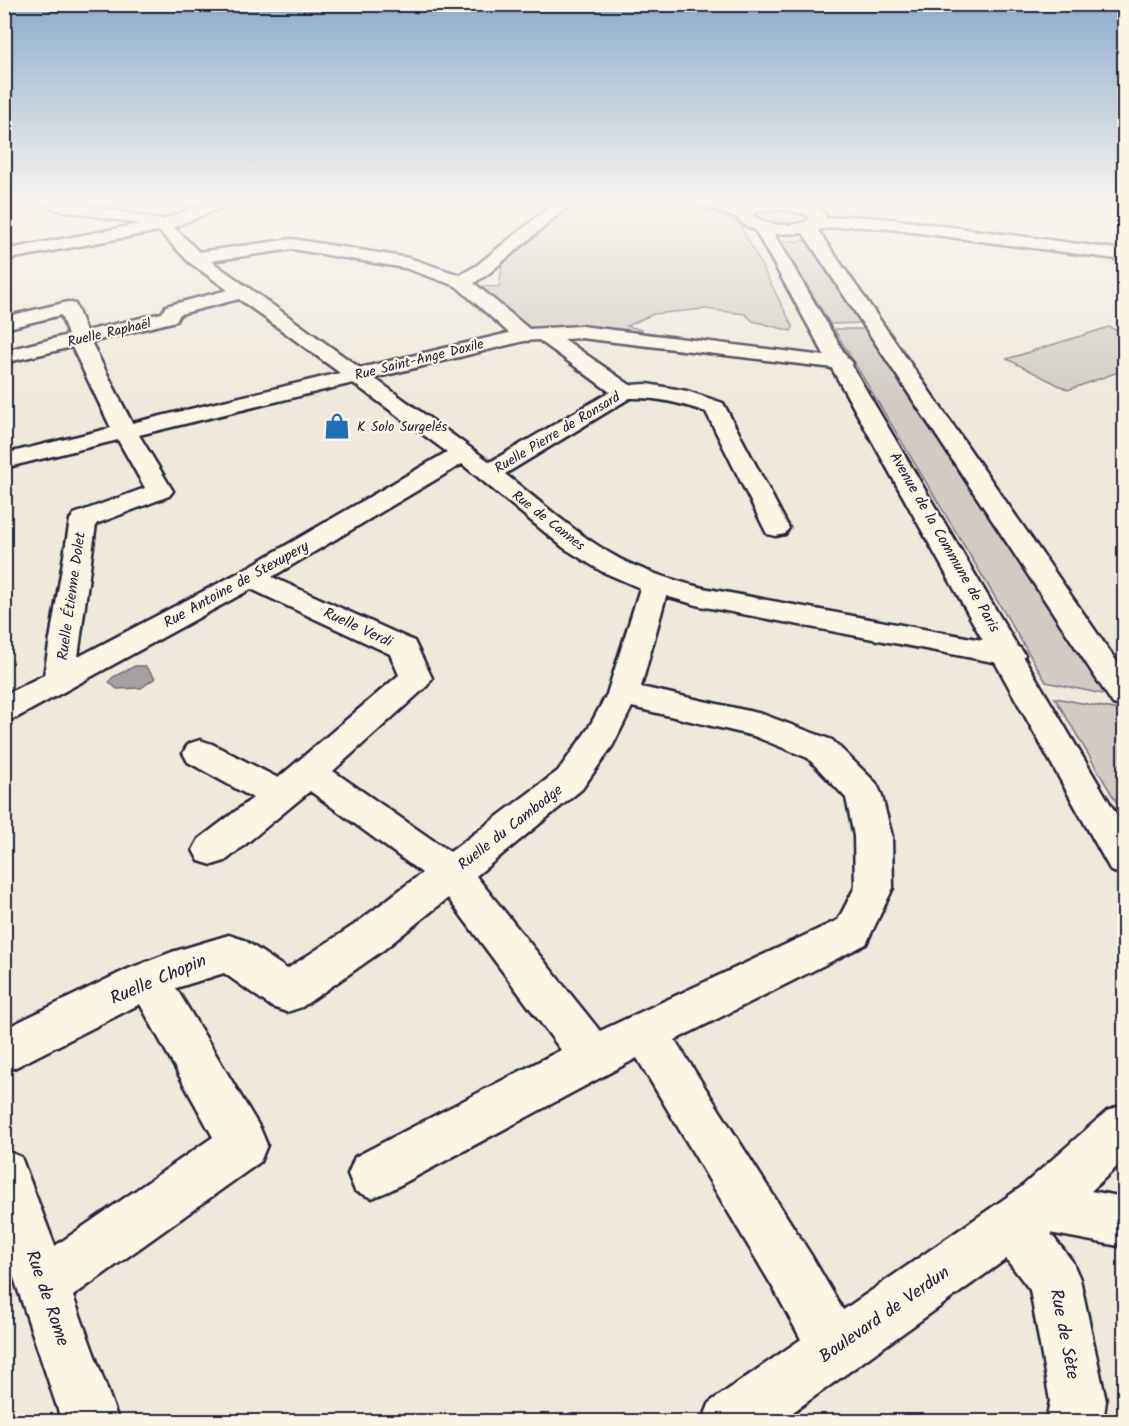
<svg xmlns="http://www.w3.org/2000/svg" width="1129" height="1426" font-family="Kalam,sans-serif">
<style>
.green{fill:#d1cbc3;stroke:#7a767f;stroke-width:1.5}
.water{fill:#a6a2a2;stroke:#716f79;stroke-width:1.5}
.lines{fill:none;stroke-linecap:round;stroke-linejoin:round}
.minor-casing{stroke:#22223b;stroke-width:5}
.major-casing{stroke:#22223b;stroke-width:5}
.minor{fill:#fcf5e5;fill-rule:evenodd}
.major{fill:#fcf5e5;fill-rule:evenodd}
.labels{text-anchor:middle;stroke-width:4.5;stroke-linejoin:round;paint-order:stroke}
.far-street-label{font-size:14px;fill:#22223b;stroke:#fcf5e5}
.far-poi-label{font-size:14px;fill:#22223b;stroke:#fcf5e5;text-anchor:start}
.street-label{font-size:15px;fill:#22223b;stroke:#fcf5e5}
.near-street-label{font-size:18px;fill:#22223b;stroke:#fcf5e5}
</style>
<rect width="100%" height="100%" fill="#efe8db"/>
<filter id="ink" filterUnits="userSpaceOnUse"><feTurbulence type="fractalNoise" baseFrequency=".0167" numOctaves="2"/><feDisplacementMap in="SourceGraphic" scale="12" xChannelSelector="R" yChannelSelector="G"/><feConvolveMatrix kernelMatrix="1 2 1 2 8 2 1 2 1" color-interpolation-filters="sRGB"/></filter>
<g filter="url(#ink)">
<g class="green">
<polygon points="569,204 683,204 710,211 740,224 793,327 791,331 753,321 745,314 705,309 653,314 627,326 642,330 637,333 525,328 476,286 499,287 502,266 499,264"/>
<path d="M777 207 801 212 807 217C796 232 766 225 753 216L756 210Z"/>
<polygon points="811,240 865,323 830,324 781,242"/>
<polygon points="1109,327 1124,334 1124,370 1068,390 1007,359"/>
<polygon points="834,329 868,329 1107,695 1046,682"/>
<polygon points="1055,698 1119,710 1124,719 1124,815"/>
</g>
<polygon class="water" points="135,666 145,666 155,678 141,688 117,689 109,682 113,677"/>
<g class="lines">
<g class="minor-casing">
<g id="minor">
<path d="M46 204H81L162 220 203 204H225L223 207 174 227 199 252 292 239 409 258 460 275 476 266 553 204H571L488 274 474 283 529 329 581 326 849 359 853 363 849 367 842 369 581 338 564 339 630 385 647 384 687 391 723 403 789 528 785 534 776 536 767 534 706 412C681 403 657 397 630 398L505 474C542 503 578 536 620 559 646 572 675 581 703 588L1009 645 1020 648 1025 655 1020 662 1009 665 700 606 666 596 641 687 762 714 832 740 876 783 881 793 892 836 893 888 866 944 675 1040 811 1255 854 1329 862 1348 854 1367 835 1375 816 1367 775 1291 637 1058 389 1191 372 1198 355 1191 348 1174 355 1157 561 1050 448 898 382 951 302 1007 287 1012 272 1007 224 973 176 988 260 1128 267 1145 260 1162 73 1296 119 1422H62L4 1248V1150L21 1157 55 1246 213 1137 140 1004 4 1073V1029L128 969 172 952 229 935 244 940 287 969 354 925 422 873 310 791 225 861 212 865 199 861 193 850 199 839 253 798 188 762 183 753 188 744 200 740 212 744 278 778 399 675 390 654 251 589 16 718 4 721V695L44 675 70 520 74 514 145 488 118 440 4 468V454L111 428 72 347 4 363V351L68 335 61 315 4 329V317L68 302 75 304 86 331 162 313 166 306 228 290 189 262 159 231 4 260V250L141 224 54 209ZM292 249 405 268 456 286 509 333 360 368 211 261ZM239 299 340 373 132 423 91 342 176 321 180 314ZM539 340 610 392 490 462 374 378 524 341ZM353 383 447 452 240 572 78 657 96 524 169 496 173 491 139 435ZM462 464 564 548 601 571 640 588 607 694 588 729 558 771 450 852 333 771 427 686 432 678 414 641 272 577ZM632 707 754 736 808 758 846 798 854 836 855 887 838 920 600 1031 476 876 582 789 613 745Z"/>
<path d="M703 204C718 204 740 203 751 215L743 220 705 207Z"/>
<polygon points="851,216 890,219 1124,250 1124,260 890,229 851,226 814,230 806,225 814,220"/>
<polygon points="1012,1200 1030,1207 1072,1261 1080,1279 1106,1401 1103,1422 1046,1422 1050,1401 1030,1290 994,1243 987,1225 994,1207"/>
</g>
</g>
<g class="major-casing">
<g id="major">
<path d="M746 204C766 204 813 198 826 215L825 222 819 228V232L1124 672V707L1113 704 803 233 774 234 1124 827V875L1111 871 755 230 743 224 735 215ZM784 209 808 215 809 220C792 228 768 227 752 215L757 211Z"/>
<polygon points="1124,1104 1124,1160 1091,1191 1124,1197 1124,1247 1044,1232 779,1422 702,1422 710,1402 1020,1188 1107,1111"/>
</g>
</g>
<use href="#minor" class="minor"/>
<use href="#major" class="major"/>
</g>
</g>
<linearGradient id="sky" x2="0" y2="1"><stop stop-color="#8dadcc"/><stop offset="0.5" stop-color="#f8f5ef"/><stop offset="1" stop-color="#f8f5ef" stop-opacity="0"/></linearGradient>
<rect width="1129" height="404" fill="url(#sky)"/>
<defs>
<g id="shop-bare" transform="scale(2.07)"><path d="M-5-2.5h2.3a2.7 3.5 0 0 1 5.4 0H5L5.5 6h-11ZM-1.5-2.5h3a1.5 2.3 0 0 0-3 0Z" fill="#1f6fb2" stroke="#fcf5e5" stroke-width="2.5" paint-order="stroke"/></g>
</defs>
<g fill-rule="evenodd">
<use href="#shop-bare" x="337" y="426"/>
</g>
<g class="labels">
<g class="far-street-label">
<text transform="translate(109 332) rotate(-13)" y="5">Ruelle Raphaël</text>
<text transform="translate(419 359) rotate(-14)" y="5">Rue Saint-Ange Doxile</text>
<text transform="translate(557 432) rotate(-31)" y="5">Ruelle Pierre de Ronsard</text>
<text transform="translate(549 520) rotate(38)" y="5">Rue de Cannes</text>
</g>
<g class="far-poi-label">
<text x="357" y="431">K Solo Surgelés</text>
</g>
<g class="street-label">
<text transform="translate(945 542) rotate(60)" y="5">Avenue de la Commune de Paris</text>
<text transform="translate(236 584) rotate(-29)" y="5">Rue Antoine de Stexupery</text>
<text transform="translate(71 596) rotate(-82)" y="5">Ruelle Étienne Dolet</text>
<text transform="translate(358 627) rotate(25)" y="5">Ruelle Verdi</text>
<text transform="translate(510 827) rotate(-38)" y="5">Ruelle du Cambodge</text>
</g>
<g class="near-street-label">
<text transform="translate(158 979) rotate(-23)" y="6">Ruelle Chopin</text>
<text transform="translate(48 1298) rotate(71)" y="6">Rue de Rome</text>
<text transform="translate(884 1314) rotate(-35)" y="6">Boulevard de Verdun</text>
<text transform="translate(1065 1334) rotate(79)" y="6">Rue de Sète</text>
</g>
</g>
<rect width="1129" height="1426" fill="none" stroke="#fcf5e5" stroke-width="24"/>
<rect x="12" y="12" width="1105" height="1402" fill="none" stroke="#22223b" stroke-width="2" filter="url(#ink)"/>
</svg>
